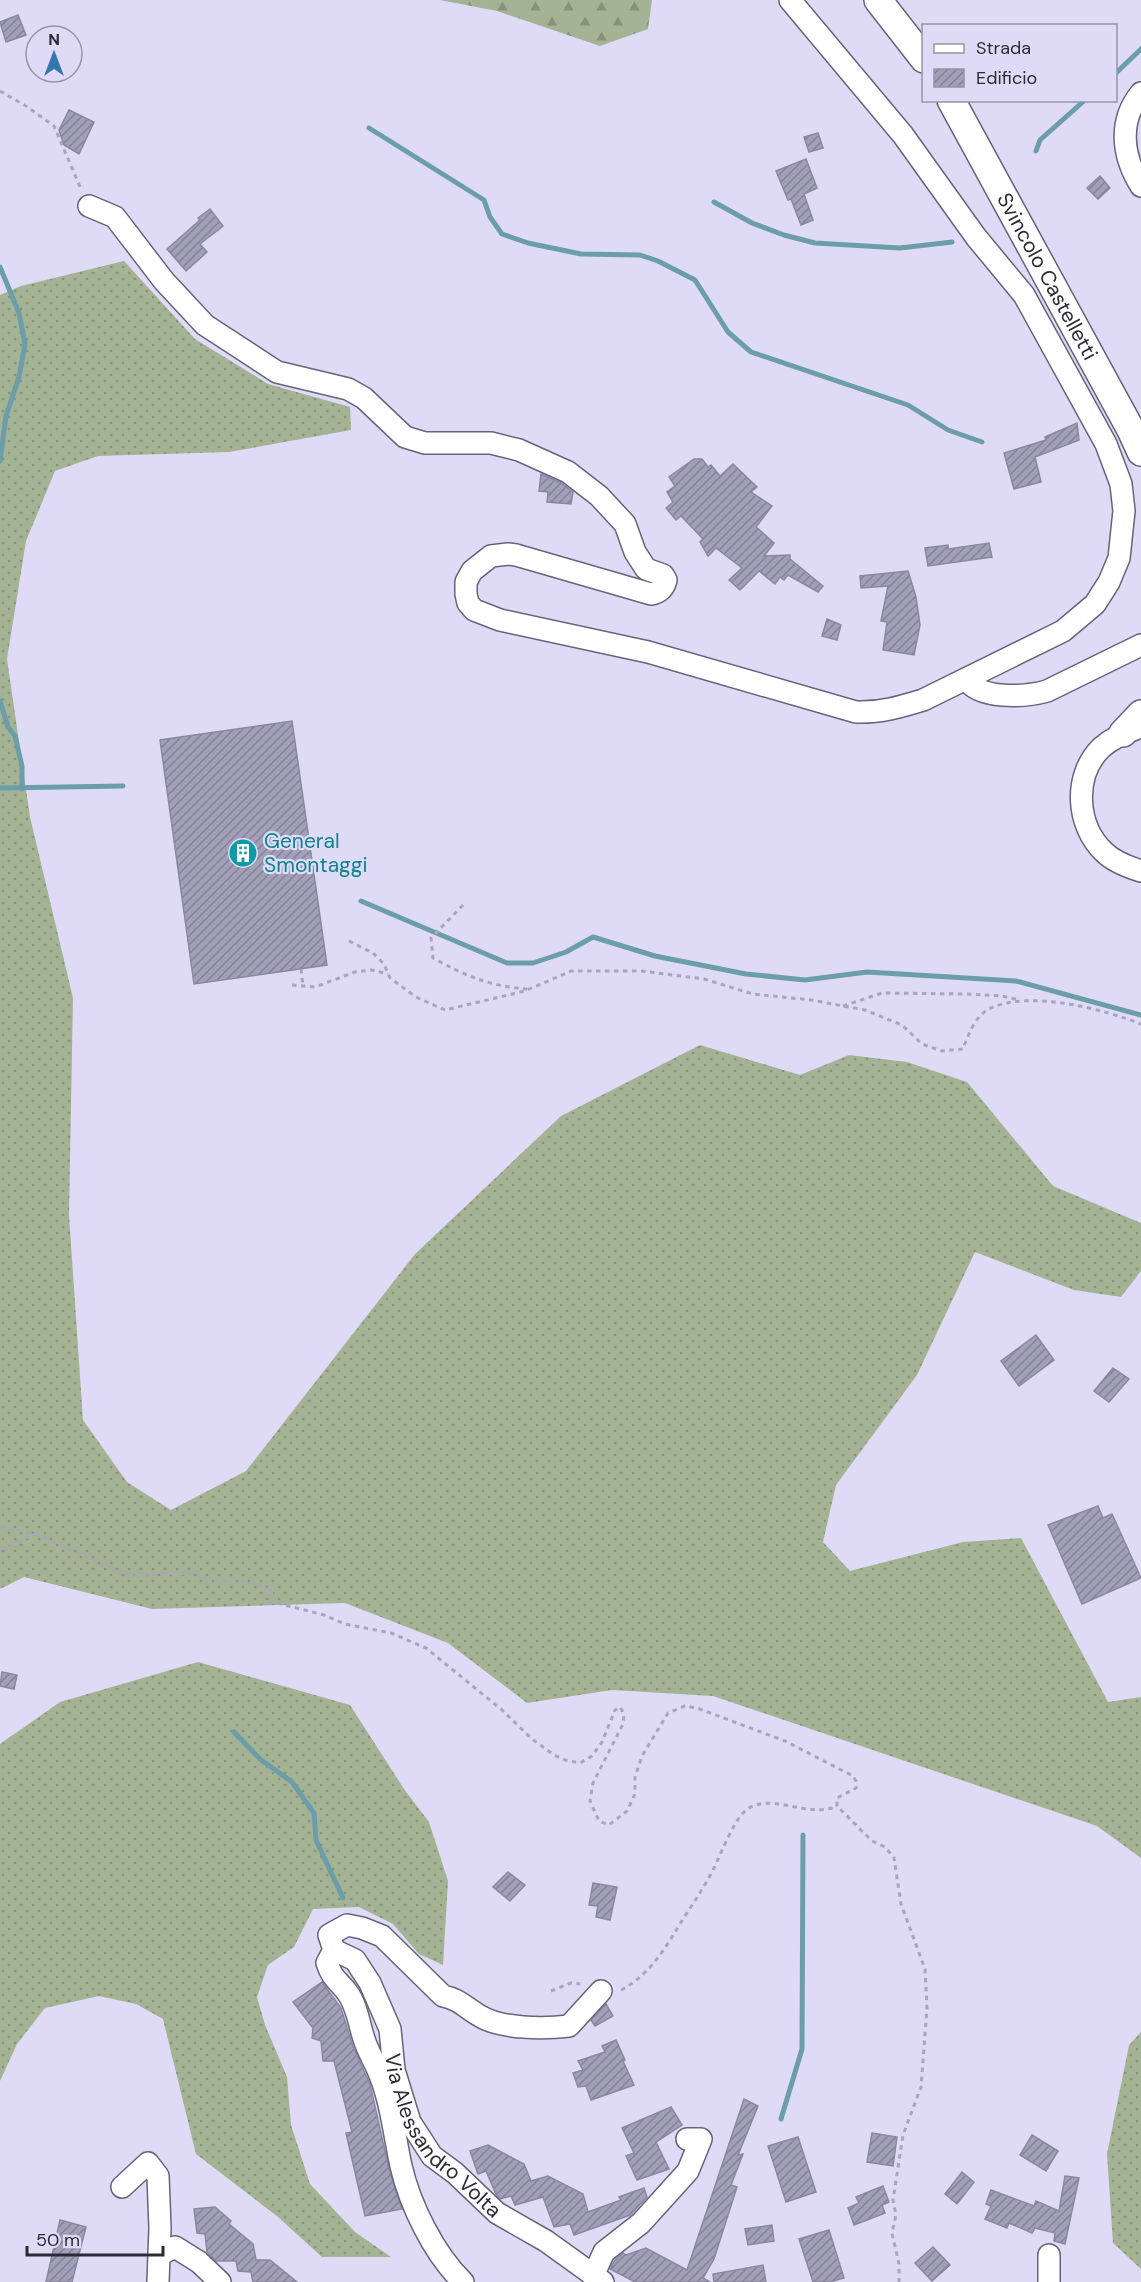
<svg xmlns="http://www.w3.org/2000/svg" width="1141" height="2282" font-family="'DM Sans',sans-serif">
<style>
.grass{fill:url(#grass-dots)}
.forest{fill:url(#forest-firs)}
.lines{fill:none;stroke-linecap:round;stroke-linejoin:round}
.stream{stroke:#6c9daa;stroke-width:5}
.building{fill:url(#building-hatch);stroke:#8b87a0;stroke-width:1.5}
.minor-casing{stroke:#66637a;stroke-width:24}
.major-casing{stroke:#66637a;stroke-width:30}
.path{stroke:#a9a5bb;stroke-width:3;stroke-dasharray:4.5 4.5;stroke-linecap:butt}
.minor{stroke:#fff;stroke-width:21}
.major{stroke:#fff;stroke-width:27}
.labels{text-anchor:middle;stroke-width:4.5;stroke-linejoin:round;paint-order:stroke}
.street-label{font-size:21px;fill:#2c2a34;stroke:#dfdbf6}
.culture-label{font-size:21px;fill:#0d838f;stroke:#dfdbf6;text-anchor:start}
</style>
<defs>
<pattern id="grass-dots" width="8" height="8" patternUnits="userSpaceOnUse" patternTransform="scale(1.5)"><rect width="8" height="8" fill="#a4b394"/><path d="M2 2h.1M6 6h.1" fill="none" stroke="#86927a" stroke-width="1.8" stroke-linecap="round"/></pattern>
<pattern id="forest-firs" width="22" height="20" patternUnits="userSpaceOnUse" patternTransform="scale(1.5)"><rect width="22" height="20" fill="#a4b394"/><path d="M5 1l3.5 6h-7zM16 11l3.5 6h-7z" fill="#86927a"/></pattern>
<pattern id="building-hatch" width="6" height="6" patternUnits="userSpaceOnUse" patternTransform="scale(1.5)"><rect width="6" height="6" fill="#a29fb8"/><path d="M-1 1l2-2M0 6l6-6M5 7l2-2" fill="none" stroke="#848296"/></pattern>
</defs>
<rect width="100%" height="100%" fill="#dfdbf6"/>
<g class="grass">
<polygon points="124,261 195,339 268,384 350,407 351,430 229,452 98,456 55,471 26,541 7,659 30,817 73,998 69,1215 83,1420 127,1482 171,1510 246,1471 415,1254 561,1116 700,1045 800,1075 849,1055 907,1062 967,1082 1053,1186 1141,1223 1141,1271 1121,1297 1074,1290 975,1252 917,1375 836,1485 823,1542 850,1571 963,1542 1021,1538 1108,1702 1141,1697 1141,1858 1097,1826 713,1696 612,1690 527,1703 448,1643 345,1603 152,1609 24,1577 0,1589 0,295 21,286"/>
<polygon points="198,1662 350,1705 404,1789 429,1822 448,1881 443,1965 419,1954 393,1924 359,1907 313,1909 294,1947 268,1965 257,1997 265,2025 287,2077 291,2125 310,2184 355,2232 391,2257 322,2257 278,2217 196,2154 163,2019 136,2004 99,1996 45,2008 17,2044 0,2081 0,1744 60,1702"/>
<polygon points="1141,2032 1141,2269 1113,2243 1107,2154 1129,2045"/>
</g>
<polygon class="forest" points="440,0 652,0 648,29 600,46 497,11"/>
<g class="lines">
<g class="stream">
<polyline points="1116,73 1141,49"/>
<polyline points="369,128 484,200 490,217 502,234 528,243 581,254 640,255 658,261 695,280 728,332 751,352 908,405 948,430 982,442"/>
<polyline points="1036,151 1040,140 1085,100"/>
<polyline points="714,202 752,223 784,235 815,243 900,248 952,242"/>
<polyline points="0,267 19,313 25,344 19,377 6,416 0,461"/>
<polyline points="0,701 8,727 15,736 22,766 22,789"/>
<polyline points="0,788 123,786"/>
<polyline points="361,901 507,963 533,963 566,952 593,937 655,956 746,974 805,980 867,972 1016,981 1141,1015"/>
<polyline points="234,1732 260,1759 292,1782 314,1813 316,1840 343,1898"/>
<polyline points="781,2119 802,2049 803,1835"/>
</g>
</g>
<g class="building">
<polygon points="18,15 26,35 6,42 0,22"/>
<polygon points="69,110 94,122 79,154 64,145 59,130"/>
<polygon points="818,133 823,148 809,152 804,137"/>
<polygon points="806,159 817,188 804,194 813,220 801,225 791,199 788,200 776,171"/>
<polygon points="1100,176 1110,188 1098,199 1087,188"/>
<polygon points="210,209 223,226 200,244 207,252 186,271 167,249 200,220 198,218"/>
<polygon points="1077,423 1079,440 1035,457 1041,482 1014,489 1004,453 1046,440 1045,437"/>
<polygon points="694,459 702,459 708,467 711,465 720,476 733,464 757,487 751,492 772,506 756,527 774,543 764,556 790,555 790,559 823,586 818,592 788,575 784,580 780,577 775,584 759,571 740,590 729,580 742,568 716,548 708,556 700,542 703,539 681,516 676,520 666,508 673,502 667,492 675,486 669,477"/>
<polygon points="541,474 561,483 573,492 571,504 547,502 548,492 539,491"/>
<polygon points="989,543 992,557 928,566 925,548 948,545 948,549"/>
<polygon points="908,571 916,597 920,625 914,655 883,650 887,622 881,621 888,586 861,588 860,576"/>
<polygon points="827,619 841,625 837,640 822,636"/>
<polygon points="292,721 327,965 194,984 160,740"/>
<polygon points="1036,1335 1054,1360 1019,1386 1001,1361"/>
<polygon points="1113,1368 1129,1379 1109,1402 1094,1391"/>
<polygon points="1098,1506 1103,1518 1112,1514 1141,1578 1082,1604 1048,1525"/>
<polygon points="2,1672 17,1675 14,1689 0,1686"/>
<polygon points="508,1872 525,1885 510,1901 493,1887"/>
<polygon points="593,1883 617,1887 610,1920 596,1917 598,1906 589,1905"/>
<polygon points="322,1982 341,2008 353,2047 370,2084 389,2169 402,2209 365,2216 346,2133 352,2132 334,2061 323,2061 321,2041 312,2038 313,2028 293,2002"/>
<polygon points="606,2004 613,2016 595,2026 591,2020"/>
<polygon points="616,2040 625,2060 623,2061 634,2085 591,2100 586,2086 578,2087 573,2073 583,2070 578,2061 605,2052 602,2046"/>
<polygon points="744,2099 758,2106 738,2155 743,2154 731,2185 737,2187 714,2259 703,2278 710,2282 635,2282 610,2269 615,2260 623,2253 626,2255 646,2248 687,2270"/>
<polygon points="671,2107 682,2125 656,2142 669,2169 637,2180 626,2156 634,2153 622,2128"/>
<polygon points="872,2133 897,2137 893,2166 867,2162"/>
<polygon points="1032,2135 1058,2151 1046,2171 1020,2155"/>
<polygon points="798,2137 816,2192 786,2202 768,2146"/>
<polygon points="488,2145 524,2164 531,2181 548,2176 583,2194 588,2212 621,2200 619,2197 644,2188 647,2197 630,2215 574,2235 570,2224 554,2227 543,2197 515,2205 511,2196 500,2199 496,2194 486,2171 478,2174 470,2151"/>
<polygon points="962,2172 974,2182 957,2204 945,2194"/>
<polygon points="1065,2176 1079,2178 1065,2244 1054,2241 1055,2233 1035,2228 1032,2233 1009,2223 1007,2228 985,2219 991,2206 986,2204 991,2190 1034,2206 1036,2201 1059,2211"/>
<polygon points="883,2186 889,2202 882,2205 885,2213 854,2225 848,2208 859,2203 856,2197"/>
<polygon points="215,2207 231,2221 229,2224 253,2244 256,2260 270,2260 297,2282 253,2282 251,2272 238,2271 236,2261 216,2261 207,2252 205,2234 197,2233 194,2209"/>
<polygon points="60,2220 86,2227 72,2282 46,2282"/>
<polygon points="772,2225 774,2241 748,2245 745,2229"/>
<polygon points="829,2230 844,2278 830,2282 813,2282 799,2239"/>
<polygon points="933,2247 950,2265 932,2281 915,2263"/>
<polygon points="763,2265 766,2282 714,2282 713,2274"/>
</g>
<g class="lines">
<g class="minor-casing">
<g id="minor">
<path d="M1141 93C1118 121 1122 156 1141 186"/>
<path d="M89 206 115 217 164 281 205 325 248 353 277 372 348 389 364 398 405 437 425 443H491L519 450 568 472 599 496 625 524 635 552 646 569 663 575 666 580C664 588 659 593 651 594L516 555 508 554 491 556 472 571 466 582V594L468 603 474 610 500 620 648 652 856 712C880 713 900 707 923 700L1063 631 1095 604 1109 582 1119 558 1124 511 1121 484 1106 444 1024 295 976 237 903 135 790 0"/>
<path d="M966 679C979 700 1025 697 1047 691L1141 645"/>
<path d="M1138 728C1124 733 1112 738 1101 748 1073 776 1076 825 1104 852 1114 862 1128 867 1141 871"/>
<path id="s1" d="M334 1950 355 1960 370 1983 390 2029 394 2070 410 2122 432 2156 455 2173 497 2213 546 2241 603 2282"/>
<path d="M334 1950 327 1963C333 1980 337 1979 347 1992 357 2005 359 2024 364 2039 367 2049 373 2059 377 2068 391 2099 394 2134 401 2166 410 2205 434 2254 463 2282"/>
<path d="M334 1950 329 1935 347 1925 362 1928 382 1936 443 1996C459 1999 466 2008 480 2016 501 2029 544 2029 569 2026L601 1991"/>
<polyline points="122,2187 148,2163 158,2176 160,2228 158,2282"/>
<polyline points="159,2255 175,2247 199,2262 220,2282"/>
<polyline points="593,2276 604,2252 641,2223 688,2171 701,2139 687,2139"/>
<polyline points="1049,2282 1049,2255"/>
</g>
</g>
<g class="major-casing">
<g id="major">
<polyline points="878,0 924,59"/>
<path id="s2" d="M951 100 1131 430 1141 452"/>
<polyline points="1123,733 1141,714"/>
</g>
</g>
<g class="path">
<polyline points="0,91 26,106 54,126 81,189"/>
<path d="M463 905 431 938 433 958C465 976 490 986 527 989"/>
<path d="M349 941 373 953 384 964 390 978 416 997 445 1010 525 991 571 971H642L704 979 753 994 811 1000 865 1010 902 1025 922 1044 942 1051 963 1049C968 1035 976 1014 991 1008 1030 990 1103 1009 1141 1024"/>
<polyline points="301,969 303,986"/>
<polyline points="292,985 315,987 355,972 372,970 388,974"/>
<polyline points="843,1006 882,993 965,994 1002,996 1019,1000"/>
<polyline points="0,1527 37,1534 127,1575 194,1573 208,1580 245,1581 273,1590 269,1601 324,1615 345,1624 391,1633 426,1648 502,1710 532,1739 554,1755 565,1760 580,1763 592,1756 602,1742 615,1710 620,1707 624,1714 623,1724 593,1783 590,1801 599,1821 609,1825 627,1811 635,1794 635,1777 642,1756 668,1713 685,1706 697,1708 785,1741 853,1776 856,1781 856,1788 837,1798 837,1806 872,1841 885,1847 894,1858 901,1904 925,1969 927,2008 921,2087 903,2135 893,2200 896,2215 892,2233 899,2264 899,2282"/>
<polyline points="0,1549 35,1534"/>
<path d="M621 1990C651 1974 666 1947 683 1919 694 1902 705 1886 714 1868 721 1853 733 1823 744 1812 767 1789 808 1820 837 1806"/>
<polyline points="551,1991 571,1983 580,1984"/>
</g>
<use href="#minor" class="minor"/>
<use href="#major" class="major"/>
</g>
<defs>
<g id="building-disc" transform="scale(1.5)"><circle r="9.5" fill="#0f9aa8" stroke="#dfdbf6"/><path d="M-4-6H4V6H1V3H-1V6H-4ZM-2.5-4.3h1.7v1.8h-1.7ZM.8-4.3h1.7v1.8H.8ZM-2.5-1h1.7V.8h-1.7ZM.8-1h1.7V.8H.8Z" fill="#fff"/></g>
</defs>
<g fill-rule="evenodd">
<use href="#building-disc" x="243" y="853"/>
</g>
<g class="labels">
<g class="street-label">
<text dy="7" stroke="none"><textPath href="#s2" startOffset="201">Svincolo Castelletti</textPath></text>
<text dy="7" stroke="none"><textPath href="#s1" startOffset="225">Via Alessandro Volta</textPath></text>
</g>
<g class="culture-label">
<text x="264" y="848">General<tspan x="264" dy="24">Smontaggi</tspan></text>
</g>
</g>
<rect x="922" y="24" width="195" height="78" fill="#dfdbf6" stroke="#9794a8" stroke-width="1.5"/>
<rect x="934" y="44" width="30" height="9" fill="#ffffff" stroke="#9794a8" stroke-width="1.5"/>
<text x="976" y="54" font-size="18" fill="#2c2a34">Strada</text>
<rect x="934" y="69" width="30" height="18" fill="url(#building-hatch)" stroke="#9794a8" stroke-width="1.5"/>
<text x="976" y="84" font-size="18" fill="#2c2a34">Edificio</text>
<g transform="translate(54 54)"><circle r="28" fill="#dfdbf6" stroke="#9794a8" stroke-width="1.5"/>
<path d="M0-4.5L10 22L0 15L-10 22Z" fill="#3577ad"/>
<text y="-9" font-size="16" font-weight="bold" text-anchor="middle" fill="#2c2a34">N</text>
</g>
<path d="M27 2246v9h136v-9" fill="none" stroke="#2c2a34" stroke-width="3"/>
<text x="36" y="2246" font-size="18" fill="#2c2a34" stroke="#dfdbf6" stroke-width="4.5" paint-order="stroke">50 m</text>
</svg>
